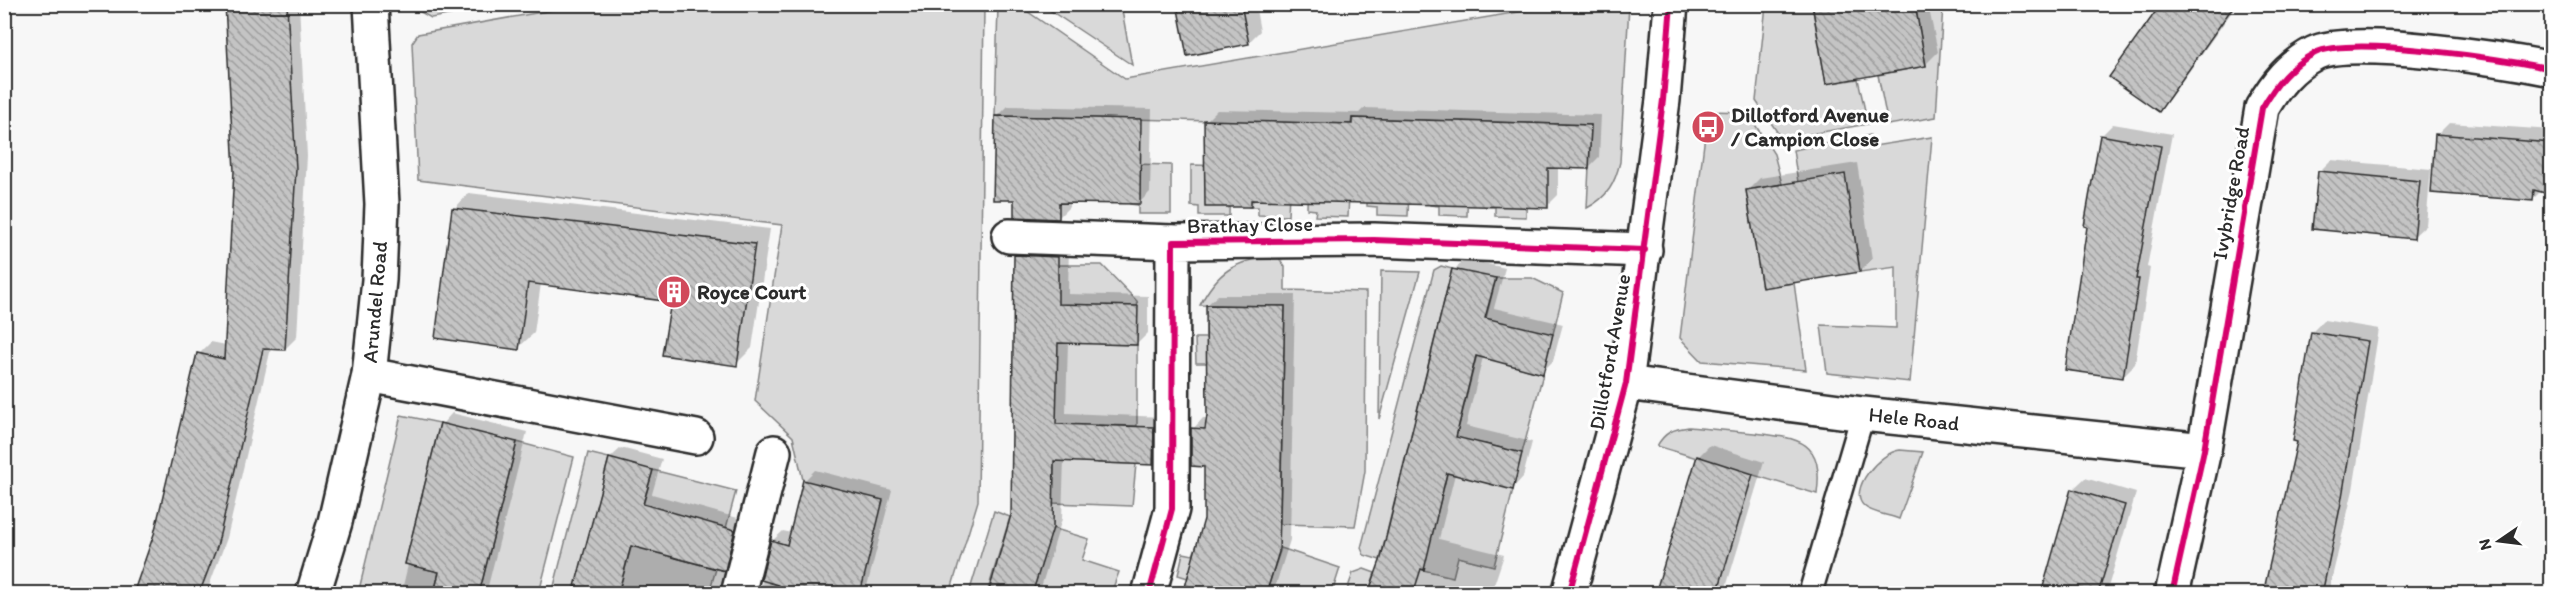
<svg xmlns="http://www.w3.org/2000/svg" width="2556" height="598" font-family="Itim,sans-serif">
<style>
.green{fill:#d9d9d9;stroke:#828282;stroke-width:1.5}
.shadow{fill:#0003}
.building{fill:url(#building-back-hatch);stroke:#2b2b2b;stroke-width:1.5}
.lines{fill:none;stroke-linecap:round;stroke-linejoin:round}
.service-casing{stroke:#2b2b2b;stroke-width:27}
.minor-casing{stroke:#2b2b2b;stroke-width:38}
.service{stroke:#fff;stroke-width:22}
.minor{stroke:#fff;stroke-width:33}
.cycleway-casing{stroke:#fff;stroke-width:10}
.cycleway{stroke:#d6006c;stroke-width:6}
.labels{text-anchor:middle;stroke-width:6;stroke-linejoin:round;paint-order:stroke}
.poi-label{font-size:21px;font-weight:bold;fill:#2b2b2b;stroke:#fff;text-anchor:start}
.street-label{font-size:21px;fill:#2b2b2b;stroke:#fff}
</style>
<defs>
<pattern id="building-back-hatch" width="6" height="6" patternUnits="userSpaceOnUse" patternTransform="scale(1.5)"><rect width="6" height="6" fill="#c4c4c4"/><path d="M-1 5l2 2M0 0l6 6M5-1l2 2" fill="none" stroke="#9f9f9f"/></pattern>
</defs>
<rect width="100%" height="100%" fill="#f7f7f7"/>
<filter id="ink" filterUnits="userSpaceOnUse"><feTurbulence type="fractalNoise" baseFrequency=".0167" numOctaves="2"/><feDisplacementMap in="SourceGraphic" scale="12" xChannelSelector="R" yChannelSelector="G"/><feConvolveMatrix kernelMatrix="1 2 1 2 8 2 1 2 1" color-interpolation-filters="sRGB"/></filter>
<g filter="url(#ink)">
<g class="green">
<polygon points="411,5 465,5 466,12 431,18 412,7"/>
<polygon points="581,5 984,5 978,501 950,593 858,593 803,480 793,437 755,401 782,225 418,180 412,43 418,34"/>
<path d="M998 5H1018L1125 79 1559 5H1629L1620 162C1615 183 1608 197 1587 208L1591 125 1352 118 1351 124 995 116Z"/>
<polygon points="1042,5 1121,5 1132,65"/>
<polygon points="1766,5 1812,5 1826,84 1858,79 1868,124 1782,139 1756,101"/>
<polygon points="1915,5 1943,5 1936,117 1888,125 1878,75 1926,66"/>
<polygon points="1708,111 1747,112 1774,154 1782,184 1746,190 1762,287 1794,283 1806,370 1702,361 1680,338"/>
<polygon points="1870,135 1874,146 1932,137 1910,382 1827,373 1821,325 1896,328 1896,267 1860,272 1845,175 1798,182 1793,150"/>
<polygon points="1368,163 1410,164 1408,216 1377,215 1377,207 1367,206"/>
<polygon points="1131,164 1171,165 1171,214 1138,214 1138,205 1130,204"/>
<polygon points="1191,165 1230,166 1229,216 1199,216 1199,207 1191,206"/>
<polygon points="1430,165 1468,166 1467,216 1439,215 1439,206 1430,205"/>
<polygon points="1487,166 1527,167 1526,217 1495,216 1495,207 1486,207"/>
<polygon points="1250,167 1290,168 1288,216 1258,215 1258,207 1249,207"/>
<polygon points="1308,169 1350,170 1348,217 1315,216 1316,210 1307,209"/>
<path d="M1273 257 1279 258 1285 267V290L1366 292 1365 471 1355 526 1280 524 1285 306 1200 305C1217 272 1235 260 1273 257Z"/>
<polygon points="1058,265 1102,265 1137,301 1138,306 1100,344 1137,345 1137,426 1099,425 1098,463 1136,464 1132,506 1053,503"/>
<polygon points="1441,266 1452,269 1380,560 1364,555 1361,548 1434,270"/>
<polygon points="1381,271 1420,272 1379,419"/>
<polygon points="1496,278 1532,278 1563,293 1553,334 1504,363 1543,374 1522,453 1485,444 1480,461 1513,490 1494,566 1458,557 1453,577 1423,570"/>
<polygon points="1206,324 1242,324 1241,363 1196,363 1195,338 1206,338"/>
<polygon points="401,415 440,423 405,564 439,572 434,593 358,594"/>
<path d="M1689 427C1711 429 1733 431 1754 433 1799 438 1824 440 1817 494L1657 446C1665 432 1673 429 1689 427Z"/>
<polygon points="517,442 574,457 539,593 479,594"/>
<path d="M1900 450 1923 452 1899 519C1889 515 1871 513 1864 506 1847 490 1880 452 1900 450Z"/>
<polygon points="588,453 609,458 574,593 552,594"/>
<polygon points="653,470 736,491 726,528 682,538 676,558 716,569 709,593 618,594"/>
<polygon points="994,511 1010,517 987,593 969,593"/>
<polygon points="1052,528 1089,539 1082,560 1119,572 1111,593 1032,594"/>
<polygon points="1198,542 1188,578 1178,575 1183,553 1193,555"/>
<polygon points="1281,548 1340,568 1332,593 1266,593"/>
<polygon points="1364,569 1375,573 1368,593 1346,593 1353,573"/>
</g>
<g class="shadow">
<polygon points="226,4 299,4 307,156 297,337 285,349 271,348 227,538 206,594 135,594 156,535 199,354 211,342 226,345 236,171"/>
<polygon points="1178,4 1255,4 1260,31 1248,43"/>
<polygon points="1813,4 1928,4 1938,52 1926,64"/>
<polygon points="2163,4 2241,4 2236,6 2170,98 2158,110"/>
<polygon points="1008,106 1152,109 1150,192 1139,203 1069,201 1069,207 1058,218 1015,199 997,117"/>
<polygon points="1364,108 1601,115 1599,157 1588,168 1558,167 1558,195 1547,206 1256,199 1250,206 1206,121 1217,110 1359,113"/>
<polygon points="2449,123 2552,130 2552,194 2541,191 2533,199 2437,135"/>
<polygon points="2113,124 2172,134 2147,267 2150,268 2135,364 2123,376 2101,136"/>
<polygon points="2331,160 2431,169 2426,225 2413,237 2319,172"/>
<polygon points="1857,163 1872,259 1860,271 1748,190 1760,178"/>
<polygon points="469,193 770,229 752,348 736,364 672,301 541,283 534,333 518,348 454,209"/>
<polygon points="1027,245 1069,246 1068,294 1148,296 1148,333 1137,344 1068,342 1066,413 1164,417 1164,452 1153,463 1064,460 1062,519 1039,594 988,594 1012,515 1016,256"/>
<polygon points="1465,259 1505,268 1494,308 1563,324 1553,361 1542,372 1483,357 1466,426 1532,442 1523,477 1513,488 1455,474 1439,539 1504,555 1491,594 1370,594 1382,559 1454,270"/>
<polygon points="1218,295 1295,295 1290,540 1273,594 1185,594 1206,519 1205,465 1193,429 1203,418 1208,418 1207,305"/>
<polygon points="2324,320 2379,329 2353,490 2328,594 2262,594 2265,590 2299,441 2312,332"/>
<polygon points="452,413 527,432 486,594 401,594 442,424"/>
<polygon points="1710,445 1764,462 1724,594 1657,594 1698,457"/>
<polygon points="621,448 662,459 652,494 745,520 733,594 575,594 610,458"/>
<polygon points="815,470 892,490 865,594 759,594 772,541 783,531 791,533 804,481"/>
<polygon points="2085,478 2136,493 2106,594 2042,594 2072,490"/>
</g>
<g class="building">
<polygon points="225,4 287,4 296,169 285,350 263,349 217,547 199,594 133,594 154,534 197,353 224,359 234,171"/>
<polygon points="1177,4 1241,4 1249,44 1187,56"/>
<polygon points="1812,4 1915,4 1926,66 1826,84"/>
<polygon points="2161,4 2235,4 2159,112 2109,77"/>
<polygon points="995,116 1141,119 1140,204 1059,203 1059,219 1014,217 1014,200 993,200"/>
<polygon points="1352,118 1591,125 1589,169 1548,168 1548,208 1251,200 1251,207 1205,207 1204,120 1352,124"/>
<polygon points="2435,134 2552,143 2552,195 2534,190 2533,201 2431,193"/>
<polygon points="2100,135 2161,146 2136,279 2139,279 2123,378 2065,370 2087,227 2084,226"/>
<polygon points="2318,171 2420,181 2414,239 2312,229"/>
<polygon points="1845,174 1860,272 1762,288 1746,190"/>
<polygon points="452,208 755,244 737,366 662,355 671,302 528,283 519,350 435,338"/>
<polygon points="1014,255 1058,257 1058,304 1138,306 1137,345 1058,343 1056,424 1154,427 1153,465 1054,461 1053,528 1032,594 988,594 1011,515"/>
<polygon points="1452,269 1496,278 1485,318 1553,334 1543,374 1476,356 1456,437 1522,453 1513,490 1447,473 1424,570 1421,569 1413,594 1368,594 1381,558"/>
<polygon points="1206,305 1285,306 1279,552 1266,594 1183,594 1204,519 1204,467 1191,466 1191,428 1205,429 1207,415"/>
<polygon points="2311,332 2368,341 2341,503 2322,594 2263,594 2297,442 2293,441"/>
<polygon points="440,423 517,442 479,594 434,594 439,572 405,564"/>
<polygon points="1697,456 1753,474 1717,594 1655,594"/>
<polygon points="609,458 653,470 643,504 735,530 725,571 631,546 618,594 573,594"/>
<polygon points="803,480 883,500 860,594 776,594 778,585 761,580 771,540 787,545"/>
<polygon points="2071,489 2125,505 2098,594 2041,594"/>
</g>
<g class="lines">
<g class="service-casing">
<polyline id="service" points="1810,594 1863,414"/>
</g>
<g class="minor-casing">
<g id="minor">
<polyline points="1009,236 1173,242"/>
<polyline points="369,375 696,437"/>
<polyline points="1626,383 1863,414 2204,450"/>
<polyline points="313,594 335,522 369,375 379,280 382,204 371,4"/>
<polyline points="738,594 774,452"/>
<polyline points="1149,594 1172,509 1173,242 1374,240 1645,250"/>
<polyline points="1569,594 1626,383 1663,100 1671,4"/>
<path d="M2172 594 2204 450 2262 108C2276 84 2290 66 2315 53 2351 35 2508 60 2552 69"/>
</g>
</g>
<use href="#service" class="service"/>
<use href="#minor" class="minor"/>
<g class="cycleway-casing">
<g id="cycleway">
<polyline points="1149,594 1172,509 1173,242 1374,240 1645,250"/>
<polyline points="1569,594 1626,383 1663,100 1671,4"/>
<path d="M2172 594 2204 450 2262 108C2276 84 2290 66 2315 53 2351 35 2508 60 2552 69"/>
</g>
</g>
<use href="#cycleway" class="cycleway"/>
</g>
</g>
<defs>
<g id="bus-disc" transform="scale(1.725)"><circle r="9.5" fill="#d1495b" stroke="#fff"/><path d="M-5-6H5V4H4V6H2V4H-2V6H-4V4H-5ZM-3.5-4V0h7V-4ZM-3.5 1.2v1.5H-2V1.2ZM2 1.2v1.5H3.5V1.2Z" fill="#fff"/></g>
<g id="building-disc" transform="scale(1.725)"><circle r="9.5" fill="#d1495b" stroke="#fff"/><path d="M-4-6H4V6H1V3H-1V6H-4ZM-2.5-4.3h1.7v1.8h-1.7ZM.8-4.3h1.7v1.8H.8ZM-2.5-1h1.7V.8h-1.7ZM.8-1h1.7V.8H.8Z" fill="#fff"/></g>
</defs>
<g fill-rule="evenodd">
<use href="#bus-disc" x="1708" y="127"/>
<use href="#building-disc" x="674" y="292"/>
</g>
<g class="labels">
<g class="poi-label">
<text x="1731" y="122">Dillotford Avenue<tspan x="1731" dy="24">/ Campion Close</tspan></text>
<text x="697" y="299">Royce Court</text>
</g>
<g class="street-label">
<text transform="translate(2231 193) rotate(-80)" y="7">Ivybridge Road</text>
<text transform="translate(1250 225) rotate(-1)" y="7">Brathay Close</text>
<text transform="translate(375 302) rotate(-85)" y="7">Arundel Road</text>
<text transform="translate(1610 352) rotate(-80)" y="7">Dillotford Avenue</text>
<text transform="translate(1914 419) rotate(6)" y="7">Hele Road</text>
</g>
</g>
<rect width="2556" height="598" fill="none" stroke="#fff" stroke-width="24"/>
<rect x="12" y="12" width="2532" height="574" fill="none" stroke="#2b2b2b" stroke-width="2" filter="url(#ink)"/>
<g transform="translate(2499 541) rotate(256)" stroke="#ffffff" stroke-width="4.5" paint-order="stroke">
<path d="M0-4.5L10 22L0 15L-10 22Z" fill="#2b2b2b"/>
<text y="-9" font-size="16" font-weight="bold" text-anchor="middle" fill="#2b2b2b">N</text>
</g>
</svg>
